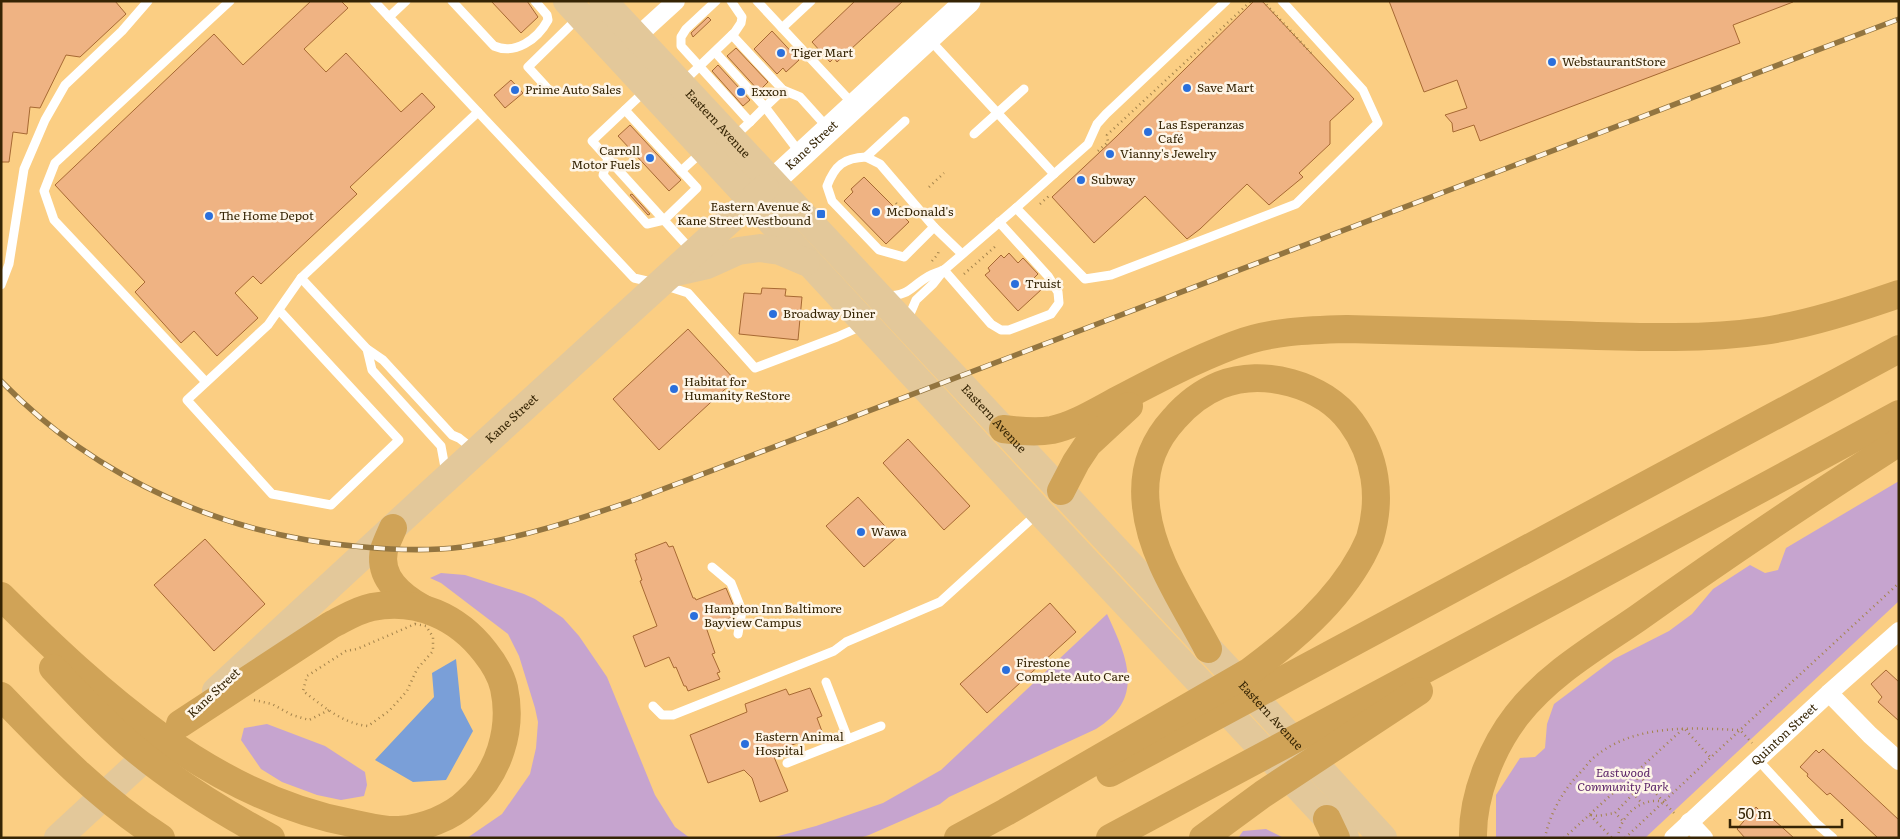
<svg xmlns="http://www.w3.org/2000/svg" width="1900" height="839" font-family="Literata,serif">
<style>
.green{fill:#c6a4cf}
.water{fill:#7a9fd8}
.building{fill:#efb383;stroke:#a76933}
.lines{fill:none;stroke-linecap:round;stroke-linejoin:round}
.path{stroke:#a4834b;stroke-width:2.5;stroke-dasharray:1 4;stroke-linecap:butt}
.service{stroke:#fff;stroke-width:9}
.minor{stroke:#fff;stroke-width:18}
.secondary{stroke:#fff;stroke-width:25}
.primary{stroke:#e3c89a;stroke-width:28}
.motorway{stroke:#d0a357;stroke-width:28}
.rail-casing{stroke:#937540;stroke-width:5.5}
.rail{stroke:#fef5e7;stroke-width:4;stroke-dasharray:11;stroke-linecap:butt}
.poi-dot{fill:#2a6fdc;stroke:#fef5e7;stroke-width:2}
.labels{text-anchor:middle;stroke-width:5;stroke-linejoin:round;paint-order:stroke}
.poi-label{font-size:12px;fill:#352404;stroke:#fef5e7;text-anchor:start}
.street-label{font-size:12px;fill:#352404;stroke:#fef5e7}
.park-label{font-size:12px;font-style:italic;fill:#5d266a;stroke:#fef5e7}
</style>
<rect width="100%" height="100%" fill="#fbce83"/>
<g class="green">
<polygon points="1899,481 1899,601 1645,838 1496,838 1496,795 1520,758 1535,757 1545,748 1547,724 1554,704 1614,659 1669,631 1692,614 1713,589 1750,565 1765,573 1778,570 1786,548"/>
<polygon points="441,573 465,575 524,594 535,599 563,618 579,636 607,677 655,795 675,827 690,838 467,838 502,814 530,774 536,748 538,722 535,708 519,656 508,634 441,583 430,578"/>
<path d="M1107 614C1127 657 1146 698 1096 729L949 797 940 804 869 835 860 838H771L816 826 883 803 941 770Z"/>
<polygon points="267,724 325,746 365,772 367,785 364,796 341,800 317,795 282,782 261,769 241,740 244,728"/>
<polygon points="1266,829 1284,838 1238,838 1243,831"/>
</g>
<polygon class="water" points="456,659 461,708 473,731 446,780 413,782 375,760 434,697 432,673"/>
<g class="building">
<polygon points="1,1 115,1 126,14 80,57 66,55 40,108 30,107 27,134 13,132 9,162 1,162"/>
<polygon points="311,1 341,1 348,8 304,49 326,72 346,53 401,112 422,93 435,107 350,187 357,194 261,284 253,276 235,293 258,318 217,356 194,331 181,343 135,292 145,282 55,185 214,34 243,65"/>
<polygon points="491,1 527,1 538,17 521,33"/>
<polygon points="855,1 903,1 837,62 834,58 830,62 812,42"/>
<polygon points="1254,1 1262,1 1354,99 1330,121 1330,144 1299,173 1303,177 1269,205 1247,184 1200,229 1187,239 1145,196 1094,243 1052,197 1116,137"/>
<polygon points="1389,1 1793,1 1793,2 1733,25 1740,43 1480,141 1474,125 1453,132 1452,123 1445,115 1467,108 1457,80 1424,92"/>
<polygon points="708,17 711,20 693,37 691,33"/>
<polygon points="772,31 799,60 786,72 783,68 777,74 754,49"/>
<polygon points="736,48 768,82 759,91 727,56"/>
<polygon points="718,65 750,100 743,106 712,71"/>
<polygon points="511,80 523,93 505,108 494,95"/>
<polygon points="630,125 681,180 669,191 618,136"/>
<polygon points="864,177 909,222 886,244 844,201 853,192 851,189"/>
<polygon points="632,194 650,214 648,215 630,195"/>
<polygon points="1009,253 1018,263 1023,258 1038,274 1033,279 1042,289 1018,311 985,275 990,271 988,268 1001,255 1004,258"/>
<polygon points="762,288 786,289 785,296 802,297 798,340 739,334 744,293 761,294"/>
<polygon points="688,329 735,380 659,450 613,399"/>
<polygon points="908,439 970,506 944,530 883,463"/>
<polygon points="858,497 896,538 864,567 826,526"/>
<polygon points="205,539 265,604 214,651 154,585"/>
<polygon points="666,542 669,547 673,546 693,598 695,598 696,600 726,588 736,612 735,616 706,627 715,653 712,654 720,672 717,673 720,679 688,691 686,686 684,686 676,667 674,668 669,657 645,667 633,636 657,626 640,581 642,580 635,560 637,560 635,554"/>
<polygon points="1050,603 1076,632 987,713 960,684"/>
<polygon points="1886,670 1899,682 1899,721 1878,702 1882,697 1871,684"/>
<polygon points="810,688 822,716 817,718 823,734 772,752 788,791 760,802 752,778 744,770 708,783 690,735 747,712 745,704 786,689 789,695"/>
<polygon points="1823,749 1899,820 1899,838 1878,838 1830,793 1827,795 1807,776 1808,774 1800,767 1816,750 1819,753"/>
<polygon points="1756,807 1763,814 1765,812 1794,838 1745,838 1737,829"/>
</g>
<g class="lines">
<g class="path">
<polyline points="1263,1 1311,53"/>
<polyline points="1098,151 1108,142 1107,135 1251,1"/>
<polyline points="929,187 944,173"/>
<polyline points="896,203 907,216"/>
<polyline points="1040,204 1050,195"/>
<polyline points="932,261 938,254 939,250"/>
<polyline points="964,274 997,245"/>
<path d="M415 624 426 626 433 637V651L417 669 407 691 389 711 368 726C343 724 323 706 303 691L307 676 346 651 357 649Z"/>
<polyline points="254,700 272,704 292,715 309,720 329,710"/>
<polyline points="1636,772 1674,813"/>
<polyline points="1633,794 1637,779 1636,774"/>
<polyline points="1590,815 1612,838"/>
<polyline points="1591,815 1598,816 1615,813"/>
<polyline points="1622,820 1615,813 1633,794 1641,802"/>
<path d="M1545 838C1549 816 1561 794 1576 777 1581 772 1586 766 1591 760 1632 723 1690 728 1740 730L1899 583"/>
<polyline points="1564,838 1684,728 1711,758"/>
<path d="M1618 838C1619 816 1642 796 1664 802"/>
<polyline points="1625,838 1740,730 1752,743"/>
</g>
<g class="service">
<polyline points="374,1 389,17"/>
<polyline points="406,1 389,17 478,112 301,278 367,349 383,360 452,435 459,438 473,449"/>
<path d="M452 1 494 46C515 55 537 40 548 20L547 15 535 1"/>
<polyline points="716,1 686,29 681,37 681,46 750,122 734,137"/>
<polyline points="757,1 853,104"/>
<polyline points="782,28 811,1"/>
<polyline points="732,35 783,90 765,107 800,153"/>
<polyline points="930,40 1054,174 1016,208"/>
<polyline points="715,52 765,107 750,122"/>
<polyline points="682,83 735,32 741,23 742,17 731,1"/>
<polyline points="646,90 592,141 692,251"/>
<polyline points="783,90 800,97 827,127"/>
<polyline points="550,91 528,67 578,18"/>
<polyline points="478,112 634,278 660,284 688,293 755,368 837,337 864,325"/>
<polyline points="974,134 1024,89"/>
<path d="M866 157 880 164 934 227 904 257 879 250 832 201 827 186C835 165 844 158 866 157Z"/>
<polyline points="866,157 905,121"/>
<polyline points="608,159 603,175 647,224 664,220 697,188 625,110"/>
<polyline points="681,171 703,151"/>
<polyline points="1054,174 1088,144 1097,124 1106,114 1226,1"/>
<polyline points="934,227 962,254"/>
<polyline points="944,270 991,324 1001,330 1009,330 1051,314 1059,303 1058,292 1048,276 999,222"/>
<polyline points="1,285 9,264 24,169 45,120 65,85 122,31 148,1"/>
<path d="M886 296C910 296 911 286 929 276 933 274 939 272 943 270"/>
<polyline points="279,310 399,440 331,505 272,494 187,400 268,325 301,278"/>
<polyline points="911,322 910,314 916,300 933,284 944,270 1016,208 1085,279 1111,275 1296,204 1378,123 1363,90 1282,1"/>
<polyline points="367,349 372,370 441,446 446,473"/>
<polyline points="206,382 54,220 44,191 55,163 230,1"/>
<polyline points="712,567 731,583 742,611 738,634"/>
<polyline points="653,706 662,715 673,715 834,651 846,642 940,602 1038,513"/>
<polyline points="848,739 881,726"/>
<polyline points="1758,760 1817,824 1833,838"/>
<polyline points="787,763 848,739 826,682"/>
</g>
<g class="minor">
<polyline points="630,43 676,1"/>
<polyline points="1829,693 1870,735 1899,761"/>
<polyline points="1689,822 1704,838"/>
<path id="s1" d="M1673 838 1829 693 1899 631"/>
</g>
<path class="secondary" id="s2" d="M772 182 968 1"/>
<g class="primary">
<polyline points="567,1 1040,512 1345,837"/>
<path id="s3" d="M603 1 1249 692 1383 838"/>
<polyline points="676,272 707,265 738,251 760,248 780,251 806,262"/>
<path id="s4" d="M216 691 425 498 765 188"/>
<polyline points="58,838 163,741"/>
</g>
<g class="motorway">
<path d="M1003 429C1019 431 1036 433 1052 430 1075 425 1097 411 1118 400 1156 380 1194 360 1234 345 1270 331 1309 330 1347 329 1421 331 1496 333 1570 335 1634 337 1700 340 1764 331 1810 324 1855 309 1899 294"/>
<polyline points="1061,491 1076,462 1088,444 1129,406"/>
<path d="M393 528C390 535 386 543 384 550 378 578 401 596 422 608"/>
<path d="M1 596C99 693 211 797 351 823 366 826 383 831 399 830 423 828 451 818 468 801 499 773 513 729 504 688 501 675 493 662 485 652 458 617 417 598 372 607 357 610 345 618 331 625L180 724"/>
<path d="M53 668C77 694 102 720 128 743 172 781 221 811 271 838"/>
<path d="M1 696C51 748 100 799 161 838"/>
<polyline points="1110,773 1899,349"/>
<polyline points="1327,819 1336,838"/>
<path d="M958 838 1006 812 1249 672C1292 640 1336 603 1362 555 1365 549 1368 543 1370 538 1382 497 1376 456 1351 422 1323 384 1263 368 1220 385 1203 392 1186 405 1174 419 1151 444 1142 472 1146 506 1151 557 1185 605 1208 649"/>
<polyline points="1110,838 1564,595 1899,414"/>
<polyline points="1203,838 1263,794 1419,691"/>
<path d="M1473 838C1472 796 1492 747 1517 715 1549 674 1596 647 1638 618 1723 557 1810 499 1899 442"/>
</g>
<g class="rail-casing">
<path id="rail" d="M1 381C97 480 228 537 364 547 396 550 430 551 462 547 522 538 580 519 637 499L1899 19"/>
</g>
<use href="#rail" class="rail"/>
</g>
<g class="poi-dot">
<circle cx="781" cy="53" r="5"/>
<circle cx="1552" cy="62" r="5"/>
<circle cx="1187" cy="88" r="5"/>
<circle cx="515" cy="90" r="5"/>
<circle cx="741" cy="92" r="5"/>
<circle cx="1148" cy="132" r="5"/>
<circle cx="1110" cy="154" r="5"/>
<circle cx="650" cy="158" r="5"/>
<circle cx="1081" cy="180" r="5"/>
<circle cx="876" cy="212" r="5"/>
<rect x="816" y="209" width="10" height="10" rx="2.5"/>
<circle cx="209" cy="216" r="5"/>
<circle cx="1015" cy="284" r="5"/>
<circle cx="773" cy="314" r="5"/>
<circle cx="674" cy="389" r="5"/>
<circle cx="861" cy="532" r="5"/>
<circle cx="694" cy="616" r="5"/>
<circle cx="1006" cy="670" r="5"/>
<circle cx="745" cy="744" r="5"/>
</g>
<g class="labels">
<g class="poi-label">
<text x="791" y="57">Tiger Mart</text>
<text x="1562" y="66">WebstaurantStore</text>
<text x="1197" y="92">Save Mart</text>
<text x="525" y="94">Prime Auto Sales</text>
<text x="751" y="96">Exxon</text>
<text x="1158" y="129">Las Esperanzas<tspan x="1158" dy="14">Café</tspan></text>
<text x="640" y="155" text-anchor="end">Carroll<tspan x="640" dy="14">Motor Fuels</tspan></text>
<text x="1120" y="158">Vianny's Jewelry</text>
<text x="1091" y="184">Subway</text>
<text x="811" y="211" text-anchor="end">Eastern Avenue &amp;<tspan x="811" dy="14">Kane Street Westbound</tspan></text>
<text x="886" y="216">McDonald's</text>
<text x="219" y="220">The Home Depot</text>
<text x="1025" y="288">Truist</text>
<text x="783" y="318">Broadway Diner</text>
<text x="684" y="386">Habitat for<tspan x="684" dy="14">Humanity ReStore</tspan></text>
<text x="871" y="536">Wawa</text>
<text x="704" y="613">Hampton Inn Baltimore<tspan x="704" dy="14">Bayview Campus</tspan></text>
<text x="1016" y="667">Firestone<tspan x="1016" dy="14">Complete Auto Care</tspan></text>
<text x="755" y="741">Eastern Animal<tspan x="755" dy="14">Hospital</tspan></text>
</g>
<g class="street-label">
<text dy="4" stroke="none"><textPath href="#s3" startOffset="168">Eastern Avenue</textPath></text>
<text dy="4" stroke="none"><textPath href="#s2" startOffset="54">Kane Street</textPath></text>
<text dy="4" stroke="none"><textPath href="#s4" startOffset="402">Kane Street</textPath></text>
<text dy="4" stroke="none"><textPath href="#s3" startOffset="572">Eastern Avenue</textPath></text>
<text transform="translate(214 693) rotate(-43)" y="4">Kane Street</text>
<text dy="4" stroke="none"><textPath href="#s3" startOffset="978">Eastern Avenue</textPath></text>
<text dy="4" stroke="none"><textPath href="#s1" startOffset="152">Quinton Street</textPath></text>
</g>
<g class="park-label">
<text x="1623" y="777">Eastwood<tspan x="1623" dy="14">Community Park</tspan></text>
</g>
</g>
<rect width="1900" height="839" fill="none" stroke="#352404" stroke-width="5"/>
<path d="M1730 819v8h112v-8" fill="none" stroke="#352404" stroke-width="2.5"/>
<text x="1738" y="819" font-size="15" fill="#352404" stroke="#fef5e7" stroke-width="4" paint-order="stroke">50 m</text>
</svg>
